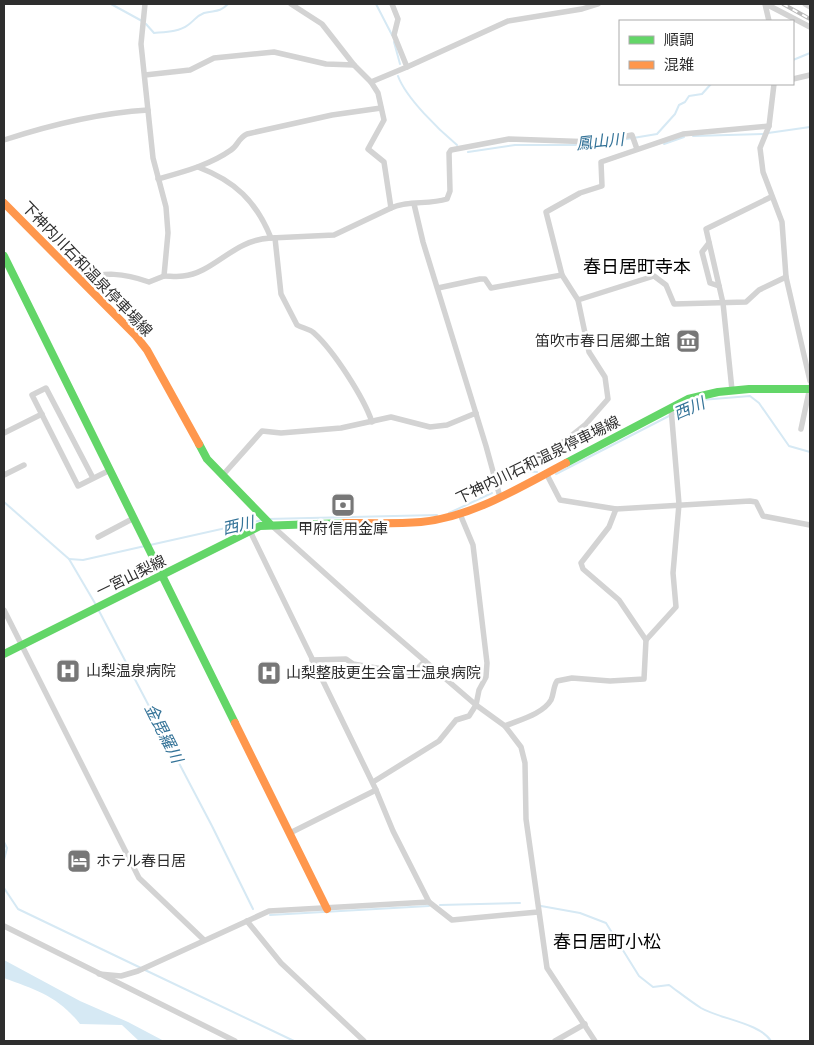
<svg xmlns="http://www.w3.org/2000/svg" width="814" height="1045" font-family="Barlow,'Noto Sans JP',sans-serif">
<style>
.water{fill:#d6e9f4}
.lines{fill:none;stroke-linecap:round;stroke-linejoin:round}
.stream{stroke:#d6e9f4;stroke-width:2}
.street{stroke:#d3d3d3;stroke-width:5.5}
.fast{stroke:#63d668;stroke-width:8}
.slow{stroke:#ff974d;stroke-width:8}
.rail-casing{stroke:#bababa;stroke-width:4}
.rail{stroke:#fff;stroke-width:2;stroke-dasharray:5.5;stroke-linecap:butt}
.labels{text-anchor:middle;stroke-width:5;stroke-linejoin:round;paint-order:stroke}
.street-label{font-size:15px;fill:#2e2e2e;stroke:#fff}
.poi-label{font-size:15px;fill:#2e2e2e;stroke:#fff;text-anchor:start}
.water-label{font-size:16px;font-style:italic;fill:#347398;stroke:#fff}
.quarter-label{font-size:18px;fill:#000;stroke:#fff}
</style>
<rect width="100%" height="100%" fill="#fff"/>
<path class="water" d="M4 960 80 1001 128 1022 164 1041H139L122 1025 80 1024C58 996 36 990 4 978Z"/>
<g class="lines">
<g class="stream">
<polyline points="111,4 142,21"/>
<polyline points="376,4 392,35"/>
<path d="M146 24 154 33C165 32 179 32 188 25 194 21 196 16 204 13 215 10 219 13 228 4"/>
<polyline points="394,42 400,64"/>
<polyline points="793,60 810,53"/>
<path d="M398 76C406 98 439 130 457 145"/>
<polyline points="768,133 810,127"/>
<polyline points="693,136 763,134"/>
<polyline points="597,144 657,134 675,114 679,105 685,102 689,96 702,94 711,84"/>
<polyline points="664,144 684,137"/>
<polyline points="468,152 515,145 592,145"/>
<polyline points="674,414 701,400 750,396 759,403 789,446 810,452"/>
<polyline points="556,474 669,416"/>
<polyline points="499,484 527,471 537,472"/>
<polyline points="4,502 69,559 96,605"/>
<polyline points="449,513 492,493"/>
<polyline points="267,519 437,515"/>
<polyline points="150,545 262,520"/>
<polyline points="69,559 83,560 145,546"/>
<polyline points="98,609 212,826 253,909"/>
<polyline points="4,842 7,848 4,860"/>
<polyline points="4,888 18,909 141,968"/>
<polyline points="440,905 520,903"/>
<path d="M541 906 580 913 606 923 639 976 653 987 669 985C680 993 690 1001 701 1008 720 1019 760 1023 771 1041"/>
<polyline points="270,915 429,906"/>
<polyline points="145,970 294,1041"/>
</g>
<g class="street">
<path d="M145 4 141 44 153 158 166 207 168 233 164 276C170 276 177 277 183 276 214 273 234 239 271 238"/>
<polyline points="291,4 322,24 354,65 371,82"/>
<path d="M392 4 398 19 394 35 407 67 371 82 378 93 384 120 368 149 384 162 391 208C408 200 428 205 447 199L450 191 449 153 451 150 509 139 595 142 632 135 637 149"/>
<polyline points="765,4 769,21"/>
<polyline points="766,4 810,27"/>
<polyline points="805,4 810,7"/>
<polyline points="407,67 508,21 582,9 598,4"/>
<polyline points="145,75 190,70 214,58 274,52 326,64 354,65"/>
<polyline points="793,79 810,75"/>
<polyline points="774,84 769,126 760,148 763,172 782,222 786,277"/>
<path d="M4 140C50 125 99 113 148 110"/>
<path d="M198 167C235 181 256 201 271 238L334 235 391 208"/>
<path d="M158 179C183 172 210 165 231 150 238 146 238 138 247 134L332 115 381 108"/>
<polyline points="414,204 423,242 486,446 500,497"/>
<path d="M275 238 281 294 297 325C302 328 310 329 314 333 334 351 364 398 372 422"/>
<polyline points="709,243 702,252 710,283 719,286"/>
<path d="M78 278C107 273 121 272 149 282L164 276"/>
<polyline points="438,288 480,279 485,279 491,288 562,275"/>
<polyline points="578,300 654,276 666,285 674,304 746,302 759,290 786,277 810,381"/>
<polyline points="732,390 723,303 706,229 771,197"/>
<polyline points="801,429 810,387"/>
<polyline points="4,433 42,414"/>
<polyline points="546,473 560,500 616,509 750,501 756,502 763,516 810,525"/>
<polyline points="4,475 24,465"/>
<polyline points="222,476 262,431 281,433 341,428 391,417 430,427 447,425 476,413"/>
<polyline points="93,478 46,388 32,395 78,486 110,470"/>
<polyline points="494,480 565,441 585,425 608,399 605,377 589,352 578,300 562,275 546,212 580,193 602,186 601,162 683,134 769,126"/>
<polyline points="270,524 368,612 476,705 505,726 521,747 525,763 526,819 547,968 595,1041"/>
<polyline points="250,531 376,790 393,831 429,902 452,920 538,912"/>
<polyline points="98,537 134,518"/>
<polyline points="4,610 139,878 204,940"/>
<polyline points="646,640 676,607 673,573 679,504 671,408"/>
<polyline points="312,660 346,659 353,664 412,674 425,661"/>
<path d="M505 726C519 720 543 714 551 700 554 694 553 687 557 681L572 678 610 681 644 679 646 640 619 600 583 569 581 563 609 527 616 509"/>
<polyline points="373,782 439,741 456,720 469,716 476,705 479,690 486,677 487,663 473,545 460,514"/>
<polyline points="290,833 376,790"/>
<polyline points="247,921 281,963 364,1041"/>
<polyline points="4,926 235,1041"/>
<polyline points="99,974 121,976 138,971 269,911 429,902"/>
<polyline points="555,1041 585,1024"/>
</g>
<g class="fast">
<polyline points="4,256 235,723"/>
<polyline points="199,444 207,459 270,524"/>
<polyline points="566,463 688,399 718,392 749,389 810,389"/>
<polyline points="4,654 260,526 344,523"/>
</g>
<g class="slow">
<polyline points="4,203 136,336 147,350 199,444"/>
<path d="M344 523C369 523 395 524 421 522 473 517 520 487 566 463"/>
<polyline points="235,723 327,909"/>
</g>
<g class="rail-casing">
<polyline id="rail" points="783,4 810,19"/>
</g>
<use href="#rail" class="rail"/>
</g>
<defs>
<g id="museum-square" transform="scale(1.25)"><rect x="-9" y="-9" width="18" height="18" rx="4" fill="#777" stroke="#fff"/><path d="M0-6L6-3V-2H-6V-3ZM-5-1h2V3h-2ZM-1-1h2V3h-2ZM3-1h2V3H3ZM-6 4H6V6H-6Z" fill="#fff"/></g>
<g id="bank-square" transform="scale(1.25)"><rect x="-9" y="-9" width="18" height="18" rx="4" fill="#777" stroke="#fff"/><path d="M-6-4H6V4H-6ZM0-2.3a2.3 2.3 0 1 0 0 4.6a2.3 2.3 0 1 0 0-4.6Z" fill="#fff"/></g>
<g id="hospital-square" transform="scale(1.25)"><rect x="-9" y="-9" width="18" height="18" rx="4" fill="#777" stroke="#fff"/><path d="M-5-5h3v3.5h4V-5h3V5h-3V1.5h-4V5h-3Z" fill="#fff"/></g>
<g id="hotel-square" transform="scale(1.25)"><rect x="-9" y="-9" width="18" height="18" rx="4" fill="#777" stroke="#fff"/><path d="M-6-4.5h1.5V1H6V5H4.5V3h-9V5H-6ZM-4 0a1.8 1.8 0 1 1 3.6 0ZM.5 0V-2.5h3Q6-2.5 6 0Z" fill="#fff"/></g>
</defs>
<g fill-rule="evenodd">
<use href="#museum-square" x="688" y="341"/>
<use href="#bank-square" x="343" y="505"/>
<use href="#hospital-square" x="68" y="671"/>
<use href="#hospital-square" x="269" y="673"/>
<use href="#hotel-square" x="79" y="861"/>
</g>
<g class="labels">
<g class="street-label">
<text transform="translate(87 269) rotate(46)" y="5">下神内川石和温泉停車場線</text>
<text transform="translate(538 460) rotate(-26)" y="5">下神内川石和温泉停車場線</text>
<text transform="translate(131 576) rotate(-26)" y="5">一宮山梨線</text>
</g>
<g class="poi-label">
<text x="670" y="346" text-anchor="end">笛吹市春日居郷土館</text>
<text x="343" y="534" text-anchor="middle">甲府信用金庫</text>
<text x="86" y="676">山梨温泉病院</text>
<text x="286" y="678">山梨整肢更生会富士温泉病院</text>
<text x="96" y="866">ホテル春日居</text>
</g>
<g class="water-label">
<text transform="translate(600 141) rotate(-6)" y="6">鳳山川</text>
<text transform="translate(689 408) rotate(-23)" y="6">西川</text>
<text transform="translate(238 525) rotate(-13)" y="6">西川</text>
<text transform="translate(164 733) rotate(63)" y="6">金毘羅川</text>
</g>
<g class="quarter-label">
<text x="637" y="273">春日居町寺本</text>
<text x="607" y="948">春日居町小松</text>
</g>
</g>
<rect width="814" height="1045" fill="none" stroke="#2e2e2e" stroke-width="10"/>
<rect x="619" y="20" width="175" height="65" fill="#ffffff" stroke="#ababab"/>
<rect x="629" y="36" width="25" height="8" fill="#63d668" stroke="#ababab"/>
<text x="664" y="45" font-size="15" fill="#2e2e2e">順調</text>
<rect x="629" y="61" width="25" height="8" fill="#ff974d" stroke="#ababab"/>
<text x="664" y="70" font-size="15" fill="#2e2e2e">混雑</text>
</svg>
